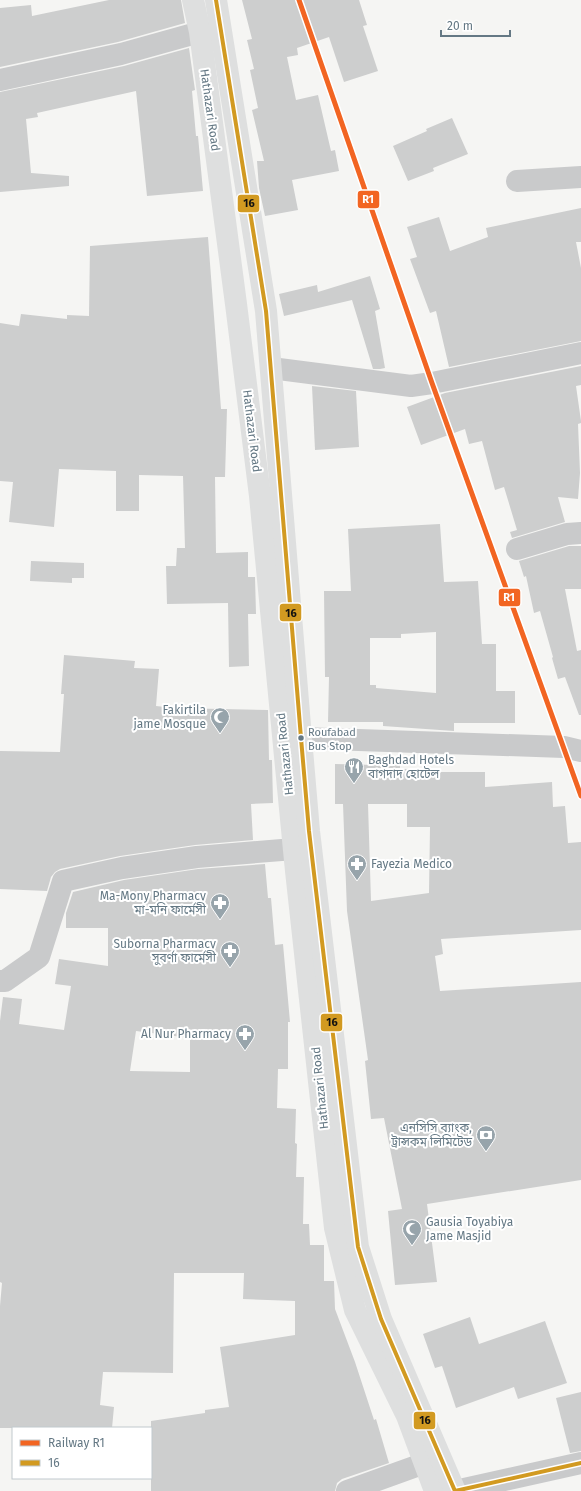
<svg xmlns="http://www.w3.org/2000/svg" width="581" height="1491" font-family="'Fira Sans','Noto Sans Bengali',sans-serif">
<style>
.building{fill:#cdcece;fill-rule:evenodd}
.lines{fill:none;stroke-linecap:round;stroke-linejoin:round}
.street{stroke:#c9cacb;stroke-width:22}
.highway{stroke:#dedfdf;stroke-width:22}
.bus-1-casing{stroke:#fff;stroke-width:7}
.bus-1{stroke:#d29a21;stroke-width:4}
.rail-1-casing{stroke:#fff;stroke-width:8}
.rail-1{stroke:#f26522;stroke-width:5}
.bus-dot{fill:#647884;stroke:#fff;stroke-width:1.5}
.labels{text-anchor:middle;stroke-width:4;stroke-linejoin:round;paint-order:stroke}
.bus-label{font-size:11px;fill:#647884;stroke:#fff;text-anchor:start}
.street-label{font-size:12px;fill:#647884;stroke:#fff}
.poi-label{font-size:12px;fill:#647884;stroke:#fff;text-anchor:end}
.line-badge{stroke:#fff;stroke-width:1.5}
.badge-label{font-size:11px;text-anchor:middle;font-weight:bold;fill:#fff}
.pale-badge-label{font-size:11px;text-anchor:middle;font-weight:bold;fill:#111}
</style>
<rect width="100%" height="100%" fill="#f5f5f3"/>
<g class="building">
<polygon points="109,0 181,0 185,23 118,42 0,67 0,8 31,5 32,16"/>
<polygon points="242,0 359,0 367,25 363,26 378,71 344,82 329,37 297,48 298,55 287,57 296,100 318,95 331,151 335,150 339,171 292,180 298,210 265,216 259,188 257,161 264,161 252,110 258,108 250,70 254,69 247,40 252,39"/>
<polygon points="189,48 195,90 192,91 196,136 198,136 203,191 147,196 136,91 37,113 38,117 26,119 31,173 69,176 69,186 0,192 0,92 124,66"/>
<polygon points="452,118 468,154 433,168 434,171 408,181 393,146 427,131 426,129"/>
<polygon points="581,208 581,242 576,242 581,268 581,341 449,367 436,311 430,313 410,259 417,257 407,227 439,217 450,251 488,237 486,228"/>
<polygon points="208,237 221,409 227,409 225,477 215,477 216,553 248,552 248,577 255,577 256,614 248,614 249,666 229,667 228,603 167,604 166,566 176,566 177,548 185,548 183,476 139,475 139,511 116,511 116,471 59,469 54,527 9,522 13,482 0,481 0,323 19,326 21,314 67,319 67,315 89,316 90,246"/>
<polygon points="370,276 380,309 375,311 385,368 380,369 373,369 352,300 284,316 279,294 317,285 318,292"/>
<polygon points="581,366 581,385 576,386 581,421 581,423 578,424 580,473 578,499 558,497 565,522 512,538 510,532 517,530 504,487 495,490 482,441 469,444 465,429 421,445 407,407 445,393"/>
<polygon points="312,386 356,391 359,447 315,450"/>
<path d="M440 524 444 582 478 581 482 644H496V691H515V723H454V731L383 726V722H328L329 677H325L324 591H351L348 529ZM436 632V693L376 688V685H370V638H401V634Z"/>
<polygon points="569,546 581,546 581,589 565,589 577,651 581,650 581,715 579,715 565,677 558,679 552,658 553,657 540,611 534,613 526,576 524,577 519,561"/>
<polygon points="31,561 84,563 84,578 72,578 72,583 30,581"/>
<polygon points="64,655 135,661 134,668 159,669 156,706 175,708 268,710 269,760 272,760 273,803 251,804 253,840 195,845 120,856 60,869 55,872 51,877 47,891 0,889 0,751 60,752 64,694 61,694"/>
<path d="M377 763H400V769H437V772H485V787L552 782 553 807 565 806 568 843 581 842V930L441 939 443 954 435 956 440 991 581 982V1180L427 1204 437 1282 395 1285 388 1211 402 1209 384 1118 371 1119 365 1061 368 1060 347 911 343 804H335V764L377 765ZM368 804H407V827H430L429 893 371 901Z"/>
<path d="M265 864 268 898H271L275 945 283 944 290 1022H288V1069H278L277 1108 296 1109 295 1143 297 1144 296 1177H304L303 1224H309L310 1245H324V1281H334L335 1309 355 1362 374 1420 376 1419 389 1463 342 1479 337 1483 335 1491H151V1421L205 1413V1410L229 1407 220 1347 295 1335V1301L243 1299 244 1273H174L173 1373 103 1372 100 1405 114 1407 112 1428H0V1306L2 1283 0 1282V1021L3 997 22 999 19 1024 64 1030 71 986 55 984 59 959 108 966V928H66V913L73 892 124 880 198 869ZM136 1031 190 1038V1072L130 1071Z"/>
<polygon points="470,1317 479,1344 545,1321 567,1383 518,1399 514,1387 456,1408 442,1366 435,1368 423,1334"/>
<polygon points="581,1392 581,1451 570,1453 556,1398"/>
</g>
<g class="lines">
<g class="street">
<polyline points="0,80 121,54 200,32"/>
<polyline points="517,181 581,177"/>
<polyline points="271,368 411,386 432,383 581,353"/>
<polyline points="517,549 567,534 581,533"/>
<polyline points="301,738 564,747 581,751"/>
<polyline points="0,981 5,981 39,957 63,881 122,868 197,857 294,849"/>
<polyline points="347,1491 425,1463"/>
<polyline points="455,1491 581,1463"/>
</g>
<g class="highway">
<polyline points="193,0 200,32 236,304 260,496 296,871 335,1228 355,1310 407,1416 435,1491"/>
<polyline points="216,0 266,311 301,738 309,831 358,1247 381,1319 455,1491"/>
</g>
<g class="bus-1-casing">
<polyline id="bus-1" points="216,0 266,311 301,738 309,831 358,1247 381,1319 455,1491 581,1463"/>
</g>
<use href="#bus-1" class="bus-1"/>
<g class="rail-1-casing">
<polyline id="rail-1" points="299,0 432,383 581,796"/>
</g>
<use href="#rail-1" class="rail-1"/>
</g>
<defs>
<g id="mosque-pin" transform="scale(1)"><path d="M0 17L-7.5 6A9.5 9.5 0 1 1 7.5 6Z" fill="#97a4ab" stroke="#fff"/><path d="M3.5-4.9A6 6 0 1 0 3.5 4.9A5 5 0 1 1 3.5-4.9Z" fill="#fff"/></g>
<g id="restaurant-pin" transform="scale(1)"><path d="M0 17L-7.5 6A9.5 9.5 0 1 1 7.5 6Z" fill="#97a4ab" stroke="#fff"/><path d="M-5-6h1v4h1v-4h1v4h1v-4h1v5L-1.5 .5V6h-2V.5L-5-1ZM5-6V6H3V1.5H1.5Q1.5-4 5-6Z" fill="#fff"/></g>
<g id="pharmacy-pin" transform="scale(1)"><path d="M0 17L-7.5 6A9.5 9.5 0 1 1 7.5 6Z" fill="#97a4ab" stroke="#fff"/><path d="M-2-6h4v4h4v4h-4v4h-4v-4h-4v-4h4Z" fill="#fff"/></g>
<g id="bank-pin" transform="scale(1)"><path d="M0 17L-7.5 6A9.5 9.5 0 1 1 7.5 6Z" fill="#97a4ab" stroke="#fff"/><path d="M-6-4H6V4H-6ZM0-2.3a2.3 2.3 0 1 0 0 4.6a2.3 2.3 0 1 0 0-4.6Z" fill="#fff"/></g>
</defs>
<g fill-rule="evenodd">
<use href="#mosque-pin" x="220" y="717"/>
<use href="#restaurant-pin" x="354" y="767"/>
<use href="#pharmacy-pin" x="357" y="864"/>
<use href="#pharmacy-pin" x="220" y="903"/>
<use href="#pharmacy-pin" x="230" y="951"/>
<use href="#pharmacy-pin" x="245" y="1034"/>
<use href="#bank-pin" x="486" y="1135"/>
<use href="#mosque-pin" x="412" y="1229"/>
</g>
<circle class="bus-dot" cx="301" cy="738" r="3.5"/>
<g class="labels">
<g class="bus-label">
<text x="308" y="736">Roufabad<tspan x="308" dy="14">Bus Stop</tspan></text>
</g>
<g class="street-label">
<text transform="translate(210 110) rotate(82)" y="4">Hathazari Road</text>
<text transform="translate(252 431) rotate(83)" y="4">Hathazari Road</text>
<text transform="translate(285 754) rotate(-96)" y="4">Hathazari Road</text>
<text transform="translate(320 1088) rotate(-96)" y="4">Hathazari Road</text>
</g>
<g class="poi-label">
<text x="206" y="714">Fakirtila<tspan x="206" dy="14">jame Mosque</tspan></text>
<text x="368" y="764" text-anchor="start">Baghdad Hotels<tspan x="368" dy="14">বাগদাদ হোটেল</tspan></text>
<text x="371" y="868" text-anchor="start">Fayezia Medico</text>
<text x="206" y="900">Ma-Mony Pharmacy<tspan x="206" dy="14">মা-মনি ফার্মেসী</tspan></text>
<text x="216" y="948">Suborna Pharmacy<tspan x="216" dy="14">সুবর্ণা ফার্মেসী</tspan></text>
<text x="231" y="1038">Al Nur Pharmacy</text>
<text x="472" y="1132">এনসিসি ব্যাংক,<tspan x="472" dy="14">ট্রান্সকম লিমিটেড</tspan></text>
<text x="426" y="1226" text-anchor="start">Gausia Toyabiya<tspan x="426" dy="14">Jame Masjid</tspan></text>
</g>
</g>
<g class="line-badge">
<rect x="357" y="190" width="23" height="19" rx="4" fill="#f26522"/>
<rect x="237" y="194" width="23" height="19" rx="4" fill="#d29a21"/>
<rect x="498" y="588" width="23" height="19" rx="4" fill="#f26522"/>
<rect x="279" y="603" width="23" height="19" rx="4" fill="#d29a21"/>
<rect x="320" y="1013" width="23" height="19" rx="4" fill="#d29a21"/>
<rect x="413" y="1411" width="23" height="19" rx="4" fill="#d29a21"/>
</g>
<g class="badge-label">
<text x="368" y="203">R1</text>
<text x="509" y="601">R1</text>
</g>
<g class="pale-badge-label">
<text x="249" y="207">16</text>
<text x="291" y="617">16</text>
<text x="332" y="1026">16</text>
<text x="425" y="1424">16</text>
</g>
<rect x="12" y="1427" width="140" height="52" fill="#ffffff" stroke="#c1c9ce"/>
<rect x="20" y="1440" width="20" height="6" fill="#f26522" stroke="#c1c9ce"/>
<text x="48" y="1447" font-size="12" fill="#647884">Railway R1</text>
<rect x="20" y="1460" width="20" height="6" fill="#d29a21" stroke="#c1c9ce"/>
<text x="48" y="1467" font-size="12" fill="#647884">16</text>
<path d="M441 30v6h69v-6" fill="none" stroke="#647884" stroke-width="2"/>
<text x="447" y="30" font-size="12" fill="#647884" stroke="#ffffff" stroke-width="3" paint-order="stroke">20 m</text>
</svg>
